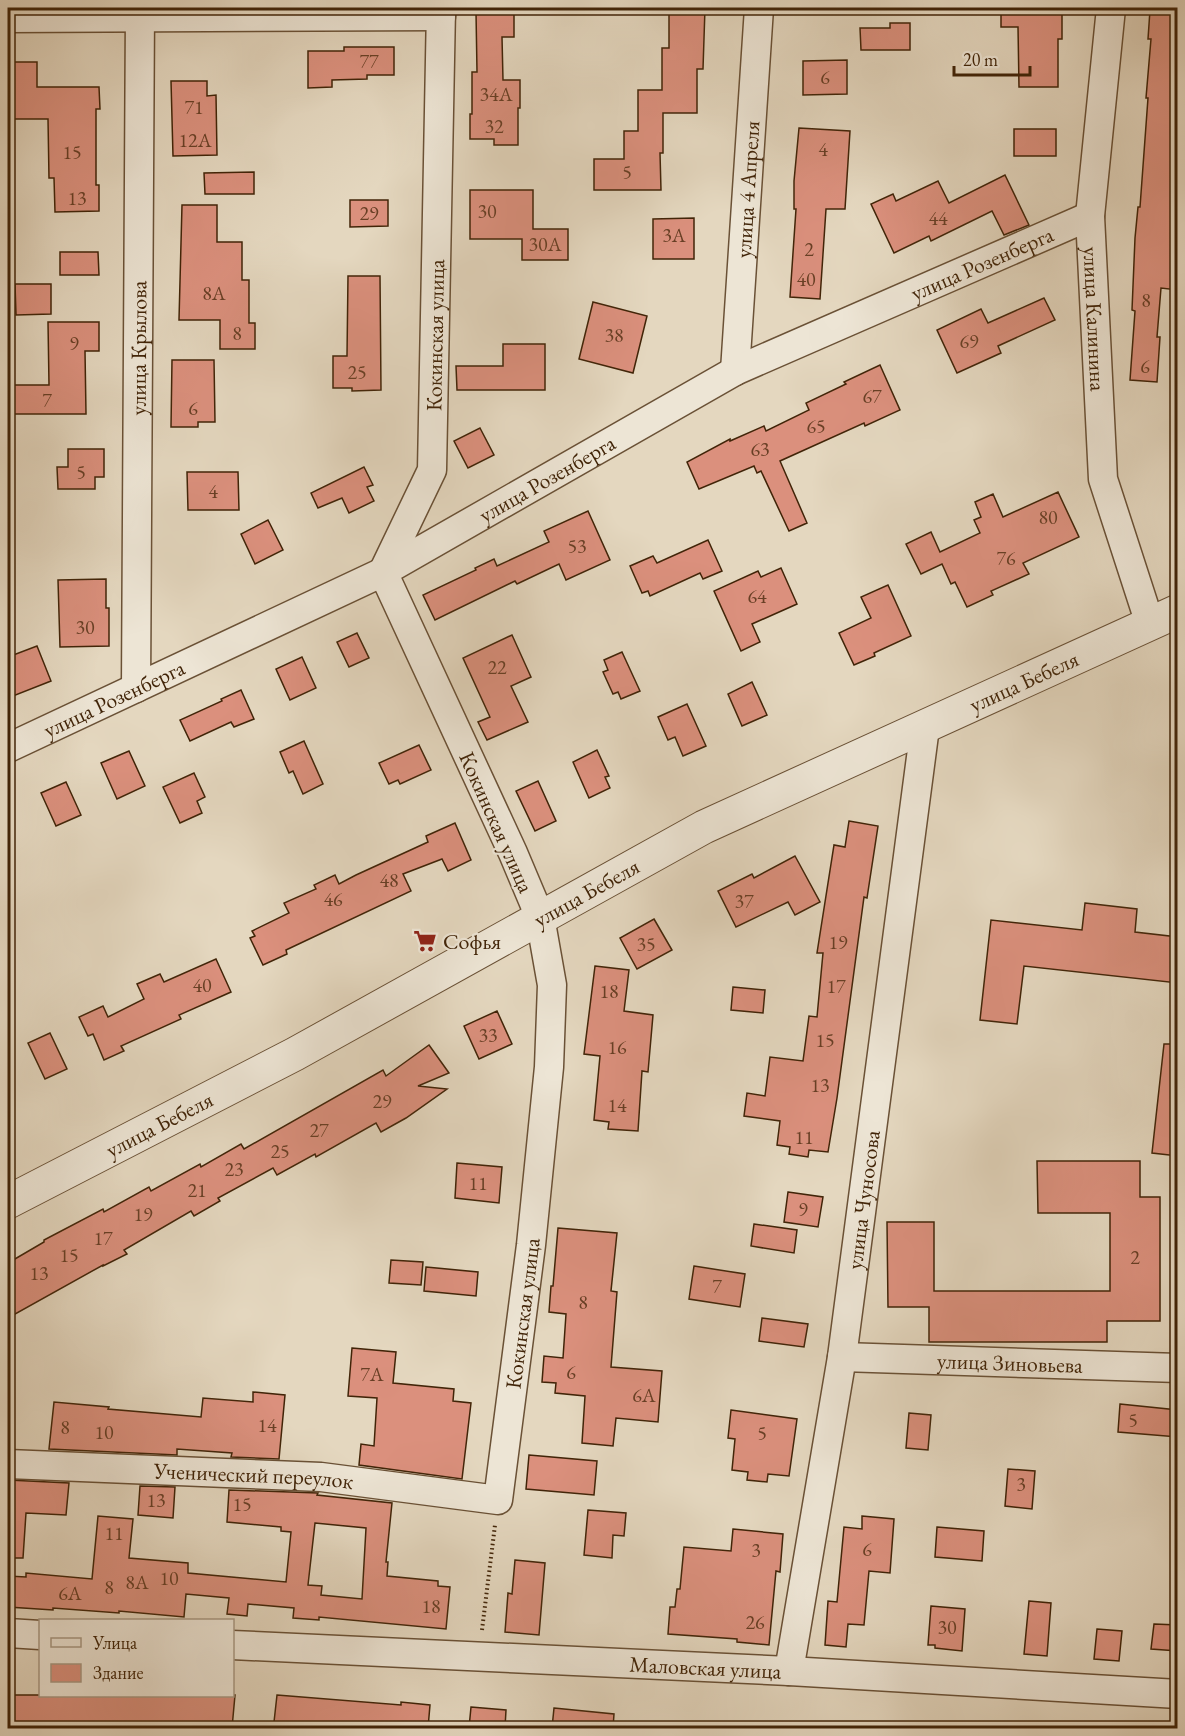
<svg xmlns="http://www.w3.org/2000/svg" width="1185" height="1736" font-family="'EB Garamond',serif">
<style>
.building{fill:#db907d;stroke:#412408;stroke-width:1.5;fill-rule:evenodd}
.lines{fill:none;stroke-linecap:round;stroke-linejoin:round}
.minor-casing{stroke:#6a5136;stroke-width:31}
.tertiary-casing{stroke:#6a5136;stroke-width:35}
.path{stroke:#412408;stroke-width:4;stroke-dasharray:1.5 3;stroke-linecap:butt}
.minor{stroke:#ede5d5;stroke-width:28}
.tertiary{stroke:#ede5d5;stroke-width:33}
.labels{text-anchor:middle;stroke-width:4.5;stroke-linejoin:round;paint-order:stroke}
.number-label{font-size:20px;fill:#683f25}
.street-label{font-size:22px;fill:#412408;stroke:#ede5d5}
.poi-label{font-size:22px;fill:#412408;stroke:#ede5d5;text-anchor:start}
</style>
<rect width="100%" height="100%" fill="#e4d7bf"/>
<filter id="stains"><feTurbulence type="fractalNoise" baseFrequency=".00333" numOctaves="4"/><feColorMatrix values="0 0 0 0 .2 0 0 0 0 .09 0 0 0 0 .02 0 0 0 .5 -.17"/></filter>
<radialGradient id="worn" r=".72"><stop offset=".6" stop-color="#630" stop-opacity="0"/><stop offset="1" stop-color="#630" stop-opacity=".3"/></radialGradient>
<g class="building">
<polygon points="669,8 705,8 703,69 697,69 697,113 663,113 663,153 660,153 661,190 594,190 594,159 624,159 624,131 638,131 638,90 662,90 662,48 669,48"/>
<polygon points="1001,8 1062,8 1062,39 1058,39 1058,87 1019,87 1018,27 1001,27"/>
<polygon points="1150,10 1178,12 1178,290 1161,288 1157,337 1160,337 1157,382 1130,380 1135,311 1132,310 1135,238 1138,207 1140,207 1148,98 1146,98 1151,39 1148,39"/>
<polygon points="476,12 514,12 514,37 502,37 503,80 520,80 520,108 518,108 518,145 494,145 494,139 470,139 470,114 472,114 472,72 477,72"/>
<polygon points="890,23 910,23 910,50 861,50 860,28 890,28"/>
<polygon points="344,47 394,47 394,75 367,75 367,79 332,80 332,87 308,88 308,51 344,51"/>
<polygon points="847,60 847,94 803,95 803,61"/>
<polygon points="11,62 37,62 37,87 99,87 100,109 96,109 96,185 99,185 99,211 55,212 54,178 49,178 48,119 11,119 11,108 8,108 8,83 11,83"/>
<polygon points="171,81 207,81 207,96 216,95 217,155 173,156"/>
<polygon points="799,128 850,131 845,209 826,209 820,299 790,297 796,209 794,209 794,181"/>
<rect x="1014" y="129" width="42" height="27"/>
<polygon points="254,172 254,194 205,194 204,173"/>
<polygon points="1005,175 1029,225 1004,235 992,211 931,241 929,236 894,253 871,204 893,194 896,201 938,181 949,203"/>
<polygon points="470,190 533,190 533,229 568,229 568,260 522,260 522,239 470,239"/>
<polygon points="350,200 388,200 388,226 350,227"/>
<polygon points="182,205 217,205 217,242 242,242 242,280 249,280 249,323 255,323 255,349 220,349 220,320 179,320"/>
<polygon points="694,218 694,259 653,259 653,219"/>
<polygon points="60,252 98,252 99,275 60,275"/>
<polygon points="348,276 380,276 381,390 352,391 352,388 333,388 333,356 347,356"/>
<polygon points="15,284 51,284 51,314 16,315"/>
<polygon points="1044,298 1055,320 998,346 1001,353 957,373 937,330 981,309 988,323"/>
<polygon points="593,302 647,316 633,373 579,359"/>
<polygon points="48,322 99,322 99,351 85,351 86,414 8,414 8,385 49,385"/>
<polygon points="503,344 545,344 545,390 457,390 456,366 503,366"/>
<polygon points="172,360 214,360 215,422 198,422 198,427 171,427"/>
<polygon points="880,365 900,410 865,426 864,423 780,461 807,523 789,531 761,471 757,473 754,466 699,489 687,462 730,439 730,441 764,426 766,431 809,410 806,403 846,384 844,382"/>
<polygon points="480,428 494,455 468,468 454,441"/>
<polygon points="68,449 104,449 104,477 95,477 95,489 58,489 57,467 68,467"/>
<polygon points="364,467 373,485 367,487 374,501 349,513 342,498 318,508 311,493"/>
<polygon points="187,472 238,472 239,510 188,510"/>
<polygon points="1058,492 1079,537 1023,563 1029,574 991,591 993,595 967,607 955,582 951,584 942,564 921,574 906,544 931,532 940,552 980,533 974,520 981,517 975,502 993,494 1003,517"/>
<polygon points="588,511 610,560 566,580 559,564 517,584 515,581 435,620 423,595 476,570 475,568 494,559 497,566 549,542 544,531"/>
<polygon points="268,520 283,550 255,564 241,534"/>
<polygon points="708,540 722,571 703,579 700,573 650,596 648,591 642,593 630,566 653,556 657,563"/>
<polygon points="781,568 797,604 752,624 760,642 741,651 714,591 758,571 761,577"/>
<polygon points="106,579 106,608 109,608 109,646 60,647 58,580"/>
<polygon points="888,585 911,636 874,653 875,656 854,665 839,633 871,618 861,597"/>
<polygon points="357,633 369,658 349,667 337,642"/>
<polygon points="512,635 531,677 511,686 528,722 487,740 478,722 490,717 463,658"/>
<polygon points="37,646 51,681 8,698 8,657"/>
<polygon points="622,652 640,691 621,699 618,692 613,694 603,672 608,670 604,660"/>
<polygon points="302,657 316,688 290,700 276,669"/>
<polygon points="752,682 767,715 742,726 728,694"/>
<polygon points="241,690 254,719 234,727 231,722 190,741 180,720 222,701 221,699"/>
<polygon points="687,704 706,746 683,756 675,737 668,740 658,717"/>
<polygon points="304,741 323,784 303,794 293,771 289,773 280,752"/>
<polygon points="419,745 431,770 400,784 398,780 389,784 379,763"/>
<polygon points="597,750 609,776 605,777 610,788 589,798 573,762"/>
<polygon points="129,751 145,786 117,799 101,763"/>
<polygon points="194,773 205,797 197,801 202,813 180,823 163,787"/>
<polygon points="538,781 556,821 535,831 516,791"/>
<polygon points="66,782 81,815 56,826 41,793"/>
<polygon points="849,821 878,826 867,898 864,897 837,1098 828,1152 809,1150 808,1157 789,1154 790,1147 777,1145 780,1121 744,1116 747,1093 765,1096 770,1057 803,1061 809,1016 817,1017 823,953 817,953 834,845 845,847"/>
<polygon points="455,823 471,860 448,871 442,859 403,874 411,891 286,950 287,954 263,965 250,938 255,936 252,931 289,913 284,903 316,889 314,885 335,875 339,884 356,875 428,842 426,836"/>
<polygon points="795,856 820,902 795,915 788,902 736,927 718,891 752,874 754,878"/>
<polygon points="1085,903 1137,909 1135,932 1178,937 1178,983 1024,966 1017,1024 980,1020 991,920 1082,930"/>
<polygon points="654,919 672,950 637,969 620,938"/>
<polygon points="216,959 231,992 179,1015 181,1019 121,1046 124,1051 104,1060 93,1034 88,1036 79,1017 103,1006 108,1017 144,999 137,984 160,974 164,982"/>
<polygon points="595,966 629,970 624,1011 653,1015 648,1072 642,1071 638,1131 608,1129 609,1122 594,1120 600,1056 584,1054"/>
<polygon points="733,987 765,990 763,1013 731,1010"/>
<polygon points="497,1011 512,1044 479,1059 464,1026"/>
<polygon points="50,1033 67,1069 45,1079 28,1043"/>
<polygon points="1164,1044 1178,1044 1178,1156 1152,1153"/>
<polygon points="429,1045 449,1073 418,1086 447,1089 406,1118 381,1132 376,1123 316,1157 315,1154 277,1175 273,1168 218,1198 220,1201 194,1216 191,1211 124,1250 127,1254 103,1266 103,1265 8,1318 8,1263 44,1242 44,1240 103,1209 104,1212 149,1187 151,1191 200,1164 201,1167 241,1144 244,1149 383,1070 386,1076"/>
<polygon points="1037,1161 1140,1161 1140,1197 1160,1197 1160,1321 1107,1321 1107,1342 929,1342 929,1307 888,1307 887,1222 934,1222 934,1291 1110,1291 1110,1213 1038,1213"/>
<polygon points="457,1163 502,1167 499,1203 455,1198"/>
<polygon points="788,1192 823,1197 818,1227 784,1222"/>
<polygon points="754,1224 797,1230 794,1253 751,1246"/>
<polygon points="558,1228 617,1233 611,1291 617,1292 611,1367 662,1371 658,1422 616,1418 613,1446 582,1443 585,1396 555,1393 556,1383 542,1382 544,1356 563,1358 566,1314 549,1312 551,1286 553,1286"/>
<polygon points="391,1260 423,1262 421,1285 389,1283"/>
<polygon points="694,1266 745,1274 740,1307 689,1299"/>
<polygon points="426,1267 478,1272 476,1296 424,1291"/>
<polygon points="762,1318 808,1324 804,1347 759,1341"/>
<polygon points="352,1348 396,1352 393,1383 454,1389 453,1401 471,1403 462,1479 359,1465 361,1444 374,1446 377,1398 348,1396"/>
<polygon points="253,1392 285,1395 279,1459 231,1457 232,1453 177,1449 177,1455 49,1449 54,1402 109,1407 108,1409 201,1417 203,1398 253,1402"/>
<polygon points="1120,1404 1178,1410 1178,1437 1118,1432"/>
<polygon points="731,1410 797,1419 789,1476 768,1474 767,1482 747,1480 748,1472 732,1470 735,1439 728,1438"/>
<polygon points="909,1413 931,1415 928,1450 906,1448"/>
<polygon points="529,1455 597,1461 594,1495 526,1489"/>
<polygon points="1008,1469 1035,1471 1032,1509 1005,1506"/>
<polygon points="8,1480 69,1483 66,1515 26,1513 23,1558 8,1558"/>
<polygon points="140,1486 175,1487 173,1518 138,1515"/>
<path d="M229 1490 318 1493 317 1495 392 1503 386 1562H388L387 1576 438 1581V1586L450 1587 446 1629 319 1617V1620L293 1618 294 1608 248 1604 247 1616 227 1614 229 1598 186 1594 184 1617 119 1611V1613L53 1608V1610L8 1607V1576L26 1577V1573L92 1579 98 1516 133 1519 129 1558 188 1563V1573L286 1582 291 1532 281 1531V1527L227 1522ZM315 1523 366 1528 362 1599 321 1595 322 1586 308 1585Z"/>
<polygon points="588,1510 626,1513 624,1536 613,1535 612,1558 584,1555"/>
<polygon points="862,1516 894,1519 890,1573 869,1571 864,1625 848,1624 846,1647 825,1645 828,1601 837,1602 844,1527 862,1529"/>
<polygon points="937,1527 984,1531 982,1561 935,1557"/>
<polygon points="733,1529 783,1534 780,1572 776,1571 769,1645 737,1642 737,1639 668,1634 670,1607 675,1607 677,1589 680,1589 684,1547 731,1551"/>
<polygon points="515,1560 545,1563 539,1635 505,1632 508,1593 512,1594"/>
<polygon points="1029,1601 1051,1603 1047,1656 1024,1654"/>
<polygon points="931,1606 965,1609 962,1651 935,1648 935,1645 928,1645"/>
<polygon points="1154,1624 1178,1625 1178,1651 1151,1649"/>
<polygon points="1097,1629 1122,1631 1119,1661 1094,1659"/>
<polygon points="8,1695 235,1695 232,1728 8,1728"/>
<polygon points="277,1695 401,1705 401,1702 430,1705 428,1728 348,1728 274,1722"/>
<polygon points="471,1707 506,1710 505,1728 469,1728"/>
<polygon points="554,1708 614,1714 613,1728 552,1728"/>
</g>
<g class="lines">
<g class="minor-casing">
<g id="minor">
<path id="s1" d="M1111 8 1090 216 1103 479 1150 624"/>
<polyline points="8,18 441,16"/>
<path id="s2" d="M735 371 759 8"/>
<path id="s3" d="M136 688 140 8"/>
<path id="s4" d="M8 748 383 572 735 371 1090 216"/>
<path id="s5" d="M842 1357 1178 1368"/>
<path id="s6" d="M8 1464 321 1477 498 1500 531 1245 549 1067 552 985 540 917 513 853 383 572 432 470 441 8"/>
<polyline points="8,1633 40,1635"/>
<path id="s7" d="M232 1645 789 1671 1178 1694"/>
<path id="s8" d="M789 1671 842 1357 925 727"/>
</g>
</g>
<g class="tertiary-casing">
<g id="tertiary">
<path id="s9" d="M8 1202 295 1054 704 827 1178 611"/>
</g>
</g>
<polyline class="path" points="482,1630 495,1525"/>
<use href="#minor" class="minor"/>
<use href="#tertiary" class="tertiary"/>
</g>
<defs>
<g id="supermarket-bare" transform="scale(1.8)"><path d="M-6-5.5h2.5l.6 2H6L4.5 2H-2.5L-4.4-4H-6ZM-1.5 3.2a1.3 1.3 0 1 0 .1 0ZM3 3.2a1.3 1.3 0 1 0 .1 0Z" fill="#8f2418" stroke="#ede5d5" stroke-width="2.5" paint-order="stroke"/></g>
</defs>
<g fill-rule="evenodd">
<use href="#supermarket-bare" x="425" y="941"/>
</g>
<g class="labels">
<g class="number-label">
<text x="369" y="68">77</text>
<text x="825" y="84">6</text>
<text x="496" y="101">34А</text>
<text x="194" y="114">71</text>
<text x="494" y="133">32</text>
<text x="195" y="147">12А</text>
<text x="823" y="156">4</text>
<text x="72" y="159">15</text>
<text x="627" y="179">5</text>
<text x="77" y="205">13</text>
<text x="487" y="218">30</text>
<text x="369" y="220">29</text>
<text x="938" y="225">44</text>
<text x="674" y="242">3А</text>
<text x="545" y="251">30А</text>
<text x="809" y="256">2</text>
<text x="806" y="286">40</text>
<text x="214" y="300">8А</text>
<text x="1146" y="307">8</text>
<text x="237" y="340">8</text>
<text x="614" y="342">38</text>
<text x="969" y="348">69</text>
<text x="74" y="350">9</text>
<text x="1145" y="373">6</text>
<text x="357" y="379">25</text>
<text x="872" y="403">67</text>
<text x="47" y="407">7</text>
<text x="193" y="415">6</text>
<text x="816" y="433">65</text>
<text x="760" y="456">63</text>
<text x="81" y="479">5</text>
<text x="213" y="498">4</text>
<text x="1048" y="524">80</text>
<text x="577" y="553">53</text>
<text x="1006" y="565">76</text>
<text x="757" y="603">64</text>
<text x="85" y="634">30</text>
<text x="497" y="674">22</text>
<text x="389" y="887">48</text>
<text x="333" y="906">46</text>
<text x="744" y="908">37</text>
<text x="838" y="949">19</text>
<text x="646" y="951">35</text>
<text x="202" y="992">40</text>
<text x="836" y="993">17</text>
<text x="609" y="998">18</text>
<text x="488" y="1042">33</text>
<text x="825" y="1047">15</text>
<text x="617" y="1054">16</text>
<text x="820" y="1092">13</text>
<text x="382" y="1108">29</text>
<text x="617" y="1112">14</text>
<text x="319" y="1137">27</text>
<text x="804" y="1144">11</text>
<text x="280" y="1158">25</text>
<text x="234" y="1176">23</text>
<text x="478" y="1190">11</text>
<text x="197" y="1197">21</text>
<text x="803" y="1216">9</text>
<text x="143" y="1221">19</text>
<text x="103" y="1245">17</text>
<text x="69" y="1262">15</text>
<text x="1135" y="1264">2</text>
<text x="39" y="1280">13</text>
<text x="717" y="1293">7</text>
<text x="583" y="1309">8</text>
<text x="571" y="1379">6</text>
<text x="372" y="1381">7А</text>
<text x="644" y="1402">6А</text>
<text x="1133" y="1427">5</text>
<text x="267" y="1432">14</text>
<text x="65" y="1434">8</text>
<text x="104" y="1439">10</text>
<text x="762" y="1440">5</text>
<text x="1021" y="1491">3</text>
<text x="156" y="1507">13</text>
<text x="242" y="1511">15</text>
<text x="114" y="1540">11</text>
<text x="867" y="1556">6</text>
<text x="756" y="1557">3</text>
<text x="169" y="1585">10</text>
<text x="137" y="1589">8А</text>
<text x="109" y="1594">8</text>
<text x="70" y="1600">6А</text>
<text x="431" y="1613">18</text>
<text x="755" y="1629">26</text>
<text x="947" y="1634">30</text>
</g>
<g class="street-label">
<text dy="8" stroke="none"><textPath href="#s2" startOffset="182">улица 4 Апреля</textPath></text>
<text dy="8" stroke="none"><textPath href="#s4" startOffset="1089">улица Розенберга</textPath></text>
<text dy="8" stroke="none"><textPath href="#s1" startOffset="312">улица Калинина</textPath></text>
<text dy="8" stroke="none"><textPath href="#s6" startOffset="1706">Кокинская улица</textPath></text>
<text dy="8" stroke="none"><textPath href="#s3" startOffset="340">улица Крылова</textPath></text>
<text dy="8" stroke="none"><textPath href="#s4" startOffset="603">улица Розенберга</textPath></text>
<text dy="8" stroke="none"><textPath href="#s9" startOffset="1142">улица Бебеля</textPath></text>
<text dy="8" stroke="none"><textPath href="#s4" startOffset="117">улица Розенберга</textPath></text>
<text transform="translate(497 822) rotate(66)" y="8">Кокинская улица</text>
<text dy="8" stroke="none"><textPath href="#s9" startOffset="656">улица Бебеля</textPath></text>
<text dy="8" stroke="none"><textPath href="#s9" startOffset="170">улица Бебеля</textPath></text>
<text dy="8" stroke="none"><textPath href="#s8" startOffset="477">улица Чуносова</textPath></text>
<text dy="8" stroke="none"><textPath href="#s6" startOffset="680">Кокинская улица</textPath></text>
<text dy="8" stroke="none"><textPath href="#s5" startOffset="168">улица Зиновьева</textPath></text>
<text dy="8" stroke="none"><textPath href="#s6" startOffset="246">Ученический переулок</textPath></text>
<text dy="8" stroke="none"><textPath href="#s7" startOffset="474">Маловская улица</textPath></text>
</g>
<g class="poi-label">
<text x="443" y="949">Софья</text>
</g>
</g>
<rect width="1185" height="1736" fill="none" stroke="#e4d7bf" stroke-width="30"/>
<rect x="9" y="9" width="1167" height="1718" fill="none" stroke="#412408" stroke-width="3"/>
<rect x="15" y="15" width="1155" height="1706" fill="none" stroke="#412408" stroke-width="1.5"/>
<rect x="39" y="1619" width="195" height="78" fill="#ede5d5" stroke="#a89883" stroke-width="1.5"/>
<rect x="51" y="1638" width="30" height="9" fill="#ede5d5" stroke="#a89883" stroke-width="1.5"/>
<text x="93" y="1649" font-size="18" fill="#412408">Улица</text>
<rect x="51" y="1664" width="30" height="18" fill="#db907d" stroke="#a89883" stroke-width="1.5"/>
<text x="93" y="1679" font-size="18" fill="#412408">Здание</text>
<path d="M954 66v9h76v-9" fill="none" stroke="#412408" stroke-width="3"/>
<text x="963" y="66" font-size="18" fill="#412408" stroke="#ede5d5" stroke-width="4.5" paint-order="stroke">20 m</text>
<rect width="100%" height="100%" filter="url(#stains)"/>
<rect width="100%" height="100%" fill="url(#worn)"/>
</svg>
